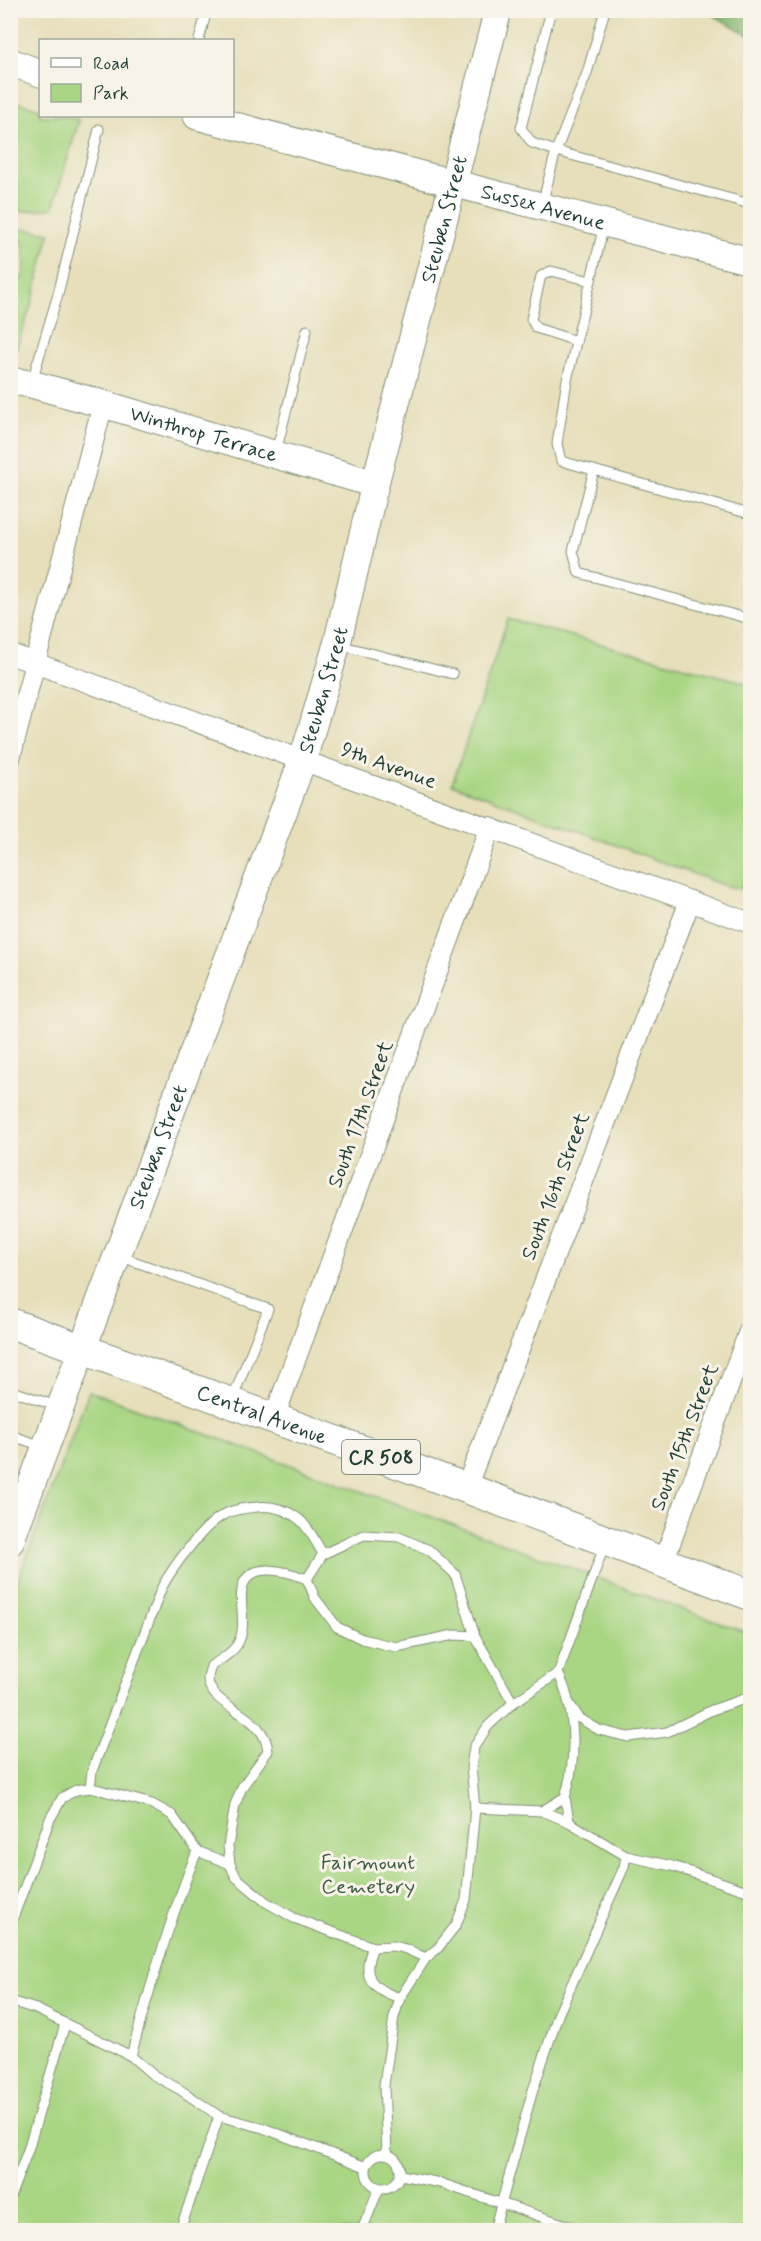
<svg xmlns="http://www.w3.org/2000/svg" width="761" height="2241" font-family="Mynerve,sans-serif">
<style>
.green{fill:#a9d683;stroke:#648a5c;stroke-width:1.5}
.forest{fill:#86b771;stroke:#527a52;stroke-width:1.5}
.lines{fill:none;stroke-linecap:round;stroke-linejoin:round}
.lane-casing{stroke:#828e77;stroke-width:11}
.street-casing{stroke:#828e77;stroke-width:22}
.secondary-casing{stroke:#828e77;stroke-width:29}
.primary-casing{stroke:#828e77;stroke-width:32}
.lane{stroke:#fff;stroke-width:9}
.street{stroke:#fff;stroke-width:20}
.secondary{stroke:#fff;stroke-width:27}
.primary{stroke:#fff;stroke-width:30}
.labels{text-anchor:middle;stroke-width:6;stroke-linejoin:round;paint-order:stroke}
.shield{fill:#f7f3e8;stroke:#60746a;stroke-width:1.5}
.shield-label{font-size:20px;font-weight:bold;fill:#1f3d34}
.street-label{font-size:21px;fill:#1f3d34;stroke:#f7f3e8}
.park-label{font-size:21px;fill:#3b5c44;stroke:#f7f3e8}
</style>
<rect width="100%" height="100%" fill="#f7f3e8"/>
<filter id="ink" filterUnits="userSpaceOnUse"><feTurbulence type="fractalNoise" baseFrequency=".0167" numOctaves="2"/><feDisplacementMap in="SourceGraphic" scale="12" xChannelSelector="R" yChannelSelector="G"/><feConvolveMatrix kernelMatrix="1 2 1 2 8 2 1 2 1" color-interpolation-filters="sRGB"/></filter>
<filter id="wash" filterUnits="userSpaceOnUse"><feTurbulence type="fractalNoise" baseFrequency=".008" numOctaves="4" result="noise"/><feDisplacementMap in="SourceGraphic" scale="24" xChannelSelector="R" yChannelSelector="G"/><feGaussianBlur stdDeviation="1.35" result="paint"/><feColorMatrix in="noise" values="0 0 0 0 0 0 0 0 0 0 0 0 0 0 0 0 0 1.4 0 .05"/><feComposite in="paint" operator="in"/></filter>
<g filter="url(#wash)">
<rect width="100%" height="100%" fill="#e6dfba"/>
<g class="green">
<polygon points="10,100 40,109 40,116 63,116 79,120 53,208 17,212 11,215"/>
<polygon points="25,229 50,233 32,303 15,351 11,350 11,295 23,276 25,266 24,248 17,230"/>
<polygon points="508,619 750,684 750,862 741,889 723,885 452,784"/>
<polygon points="89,1391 750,1634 750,2230 11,2230 10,1601"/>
</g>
<polygon class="forest" points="706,11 750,11 750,36"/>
</g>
<g filter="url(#ink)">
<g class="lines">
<g class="lane-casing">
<g id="lane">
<polyline points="551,10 521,128 532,143 556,151 587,73 605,10"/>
<polyline points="199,40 207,10"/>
<polyline points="542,204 556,151 750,204"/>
<polyline points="604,225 567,380 557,444 561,461 750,514"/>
<polyline points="576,341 536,328 531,319 541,276 551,271 591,281"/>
<polyline points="32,381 58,294 99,129"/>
<polyline points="276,452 307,330"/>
<polyline points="594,470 573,551 579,573 750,619"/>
<polyline points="339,645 453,674"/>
<polyline points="119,1256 268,1309 232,1400"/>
<polyline points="10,1390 59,1407"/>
<polyline points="10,1435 42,1446"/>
<polyline points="307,1579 323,1554 364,1535 399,1537 429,1550 455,1574 475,1636 513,1703"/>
<path d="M558 1673C576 1708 577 1760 565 1797"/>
<polyline points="569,1703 579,1718 599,1730 628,1737 667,1732 712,1710 750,1697"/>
<path d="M90 1788 92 1771 162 1587C173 1567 204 1524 225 1514 235 1509 246 1508 257 1507 272 1505 288 1510 300 1520 310 1529 316 1543 323 1554"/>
<polyline points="475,1808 542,1811 569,1822 626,1856 672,1866 750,1892"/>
<polyline points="542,1811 565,1797 569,1822"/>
<polyline points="10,1926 50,1819 62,1798 76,1790 90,1788 100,1790 152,1804 172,1815 197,1851 230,1864"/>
<path d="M373 1947C360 1977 372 1989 400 1998"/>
<path d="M426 1958 406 1949 394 1946 373 1947 294 1918 266 1902 236 1877 230 1864 228 1846 235 1805 242 1787 268 1751C265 1712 210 1709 208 1679 208 1675 210 1670 211 1666 220 1660 231 1654 237 1645 248 1627 239 1608 242 1589 248 1559 289 1572 307 1579L315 1598 337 1627 362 1639 396 1647 454 1635 475 1636"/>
<polyline points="10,2001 36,2009 131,2056 153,2075 179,2089 219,2116 263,2128 366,2167"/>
<path d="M131 2056C150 1986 170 1918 197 1851"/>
<circle cx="383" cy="2171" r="17"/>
<polyline points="387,2154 384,2085 394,2017 400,1998 426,1958 438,1948 456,1925 466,1900 475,1808 471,1767 474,1747 488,1726 513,1703 558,1673 605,1544"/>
<polyline points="401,2175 440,2183 581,2230"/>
<polyline points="10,2197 28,2150 65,2024"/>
<polyline points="180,2230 219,2116"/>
<polyline points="362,2230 379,2188"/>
<polyline points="494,2230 532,2093 558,2015 624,1867 626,1856"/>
</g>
</g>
<g class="street-casing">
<g id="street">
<polyline points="10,654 750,923"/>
<polyline points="10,758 103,404"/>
<polyline points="274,1418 490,827"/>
<polyline points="466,1488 690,901"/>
<polyline points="663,1562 750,1329"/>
</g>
</g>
<g class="secondary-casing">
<g id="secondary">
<polyline points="10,62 40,73"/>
<path id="s1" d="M197 116 750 261"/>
<path id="s2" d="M10 381 31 384 103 404 375 484"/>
<path id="s3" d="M10 1542 303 759 337 644 375 484 498 10"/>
</g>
</g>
<g class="primary-casing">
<g id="primary">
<path id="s4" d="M10 1323 466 1488 750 1595"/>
</g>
</g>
<use href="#lane" class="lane"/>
<use href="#street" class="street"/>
<use href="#secondary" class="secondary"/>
<use href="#primary" class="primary"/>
</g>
</g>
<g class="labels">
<rect class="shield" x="342" y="1440" width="78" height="34" rx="4.5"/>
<g class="shield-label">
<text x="381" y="1464">CR 508</text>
</g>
<g class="street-label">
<text dy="7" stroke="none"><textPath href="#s1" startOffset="358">Sussex Avenue</textPath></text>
<text dy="7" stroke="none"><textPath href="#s3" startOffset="1394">Steuben Street</textPath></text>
<text dy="7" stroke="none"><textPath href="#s2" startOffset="201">Winthrop Terrace</textPath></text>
<text dy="7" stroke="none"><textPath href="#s3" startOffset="908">Steuben Street</textPath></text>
<text transform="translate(389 765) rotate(20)" y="7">9th Avenue</text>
<text transform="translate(360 1114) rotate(-70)" y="7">South 17th Street</text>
<text dy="7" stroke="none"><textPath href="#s3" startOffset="422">Steuben Street</textPath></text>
<text transform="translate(555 1186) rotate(-69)" y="7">South 16th Street</text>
<text dy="7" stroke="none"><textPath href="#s4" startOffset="268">Central Avenue</textPath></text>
<text transform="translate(684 1437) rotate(-69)" y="7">South 15th Street</text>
</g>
<g class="park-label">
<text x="368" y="1869">Fairmount<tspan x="368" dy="24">Cemetery</tspan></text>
</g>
</g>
<rect width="761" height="2241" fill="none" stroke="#f7f3e8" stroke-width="36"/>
<rect x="39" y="39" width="195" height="78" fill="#f7f3e8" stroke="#a1aaa0" stroke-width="1.5"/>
<rect x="51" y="58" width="30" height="9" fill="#ffffff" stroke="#a1aaa0" stroke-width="1.5"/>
<text x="93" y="69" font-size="18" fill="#1f3d34">Road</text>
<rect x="51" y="84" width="30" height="18" fill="#a9d683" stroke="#a1aaa0" stroke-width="1.5"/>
<text x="93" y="99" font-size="18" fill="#1f3d34">Park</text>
</svg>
